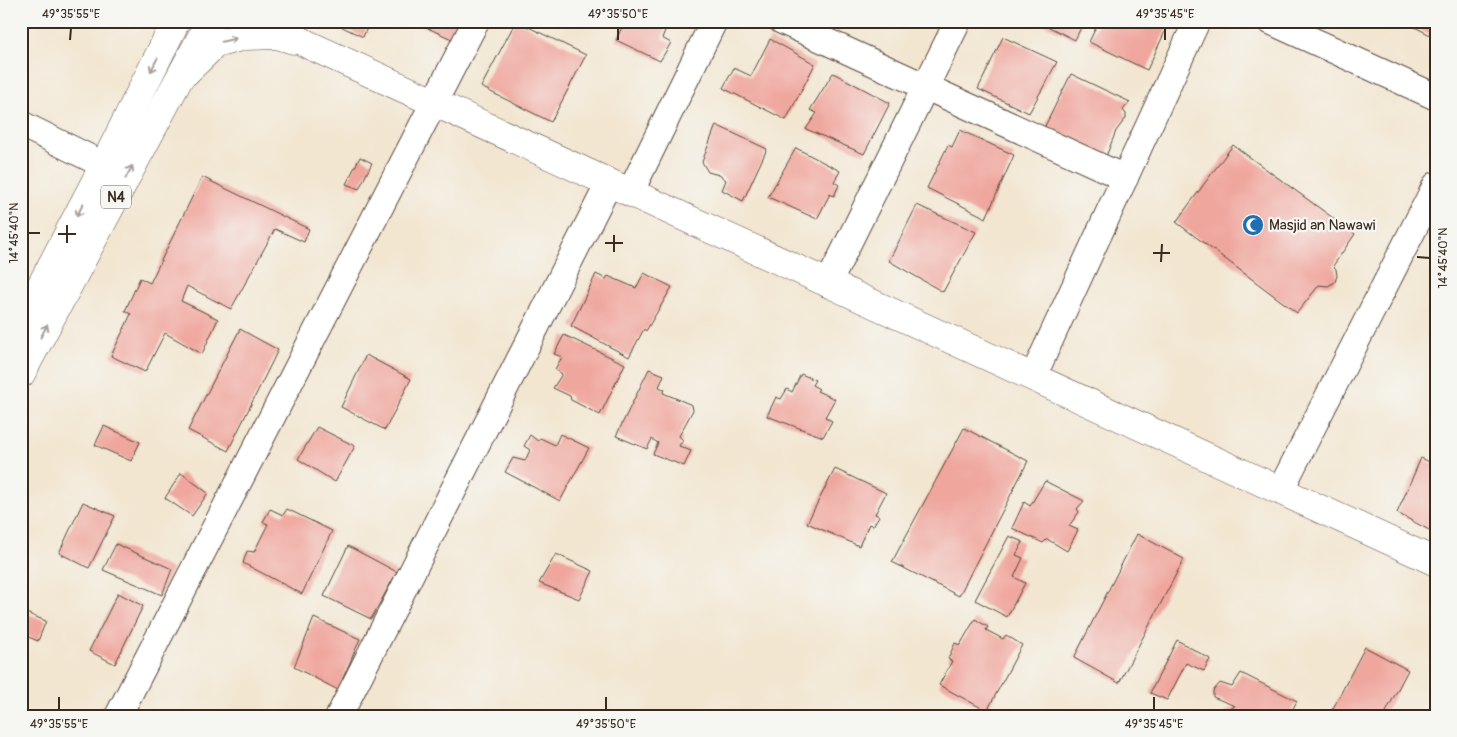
<svg xmlns="http://www.w3.org/2000/svg" width="1457" height="737" font-family="Pangolin,sans-serif">
<style>
.building{fill:#efa69d}
.lines{fill:none;stroke-linecap:round;stroke-linejoin:round}
.street-casing{stroke:#564639;stroke-width:28}
.secondary-casing{stroke:#564639;stroke-width:29}
.highway-casing{stroke:#564639;stroke-width:29}
.street{stroke:#fff;stroke-width:26}
.secondary{stroke:#fff;stroke-width:28}
.highway{stroke:#fff;stroke-width:28}
.oneway{stroke:#a79f9a}
.ticks{fill:none;stroke:#3b2a1e;stroke-width:2}
.labels{text-anchor:middle;stroke-width:4.5;stroke-linejoin:round;paint-order:stroke}
.shield{fill:#f6f6f2;stroke:#73675e;stroke-width:1}
.shield-label{font-size:14px;font-weight:bold;fill:#3b2a1e}
.poi-label{font-size:15px;fill:#3b2a1e;stroke:#f6f6f2;text-anchor:start}
.neatline{fill:none;stroke:#3b2a1e;stroke-width:2}
.ticks-label{font-size:12px;text-anchor:middle;fill:#3b2a1e}
</style>
<rect width="100%" height="100%" fill="#f6f6f2"/>
<filter id="ink" filterUnits="userSpaceOnUse"><feTurbulence type="fractalNoise" baseFrequency=".02" numOctaves="2"/><feDisplacementMap in="SourceGraphic" scale="10" xChannelSelector="R" yChannelSelector="G"/><feConvolveMatrix kernelMatrix="1 2 1 2 8 2 1 2 1" color-interpolation-filters="sRGB"/></filter>
<filter id="wash" filterUnits="userSpaceOnUse"><feTurbulence type="fractalNoise" baseFrequency=".0096" numOctaves="4" result="noise"/><feDisplacementMap in="SourceGraphic" scale="20" xChannelSelector="R" yChannelSelector="G"/><feGaussianBlur stdDeviation="1.12" result="paint"/><feColorMatrix in="noise" values="0 0 0 0 0 0 0 0 0 0 0 0 0 0 0 0 0 1.4 0 .05"/><feComposite in="paint" operator="in"/></filter>
<g filter="url(#wash)">
<rect width="100%" height="100%" fill="#f2e6d1"/>
<g id="blocks">
<g class="building">
<polygon points="330,21 370,21 363,37"/>
<polygon points="412,21 463,21 454,40"/>
<polygon points="516,21 586,55 551,122 481,87"/>
<polygon points="625,21 669,21 662,38 671,43 660,61 616,40"/>
<polygon points="1037,21 1084,21 1075,40"/>
<polygon points="1099,21 1170,21 1147,70 1089,42"/>
<polygon points="1403,21 1436,21 1436,38"/>
<polygon points="1003,37 1057,62 1029,113 978,89"/>
<polygon points="770,39 815,64 786,120 723,88 734,68 751,76"/>
<polygon points="833,73 890,103 864,154 806,129 817,113 810,110"/>
<polygon points="1071,74 1130,102 1123,110 1126,114 1126,118 1116,131 1105,159 1043,130"/>
<polygon points="716,125 767,149 743,201 722,190 726,180 719,175 708,172 702,162"/>
<polygon points="960,130 1014,155 986,218 927,188 948,145 952,147"/>
<polygon points="1233,145 1355,234 1333,266 1336,269 1337,276 1335,282 1328,286 1319,285 1297,313 1176,222"/>
<polygon points="796,148 840,171 834,182 839,185 834,196 830,194 817,219 768,197"/>
<polygon points="360,157 372,163 359,189 346,184"/>
<polygon points="202,177 309,229 304,242 275,229 231,309 187,286 181,301 218,319 202,354 165,333 145,372 111,356 131,314 125,311 140,278 150,283"/>
<polygon points="917,205 976,232 943,292 889,261"/>
<polygon points="644,273 672,287 646,331 644,329 629,357 571,326 596,274 606,279 608,276 636,288"/>
<polygon points="240,329 278,350 228,451 188,430"/>
<polygon points="564,335 625,364 600,415 571,400 570,396 553,388 562,374 555,369 562,357 554,354"/>
<polygon points="366,355 411,379 385,430 341,407"/>
<polygon points="649,369 664,375 659,387 665,390 663,393 692,405 693,410 679,436 683,440 679,446 691,451 684,466 653,454 658,443 652,439 647,449 616,436"/>
<polygon points="801,374 815,380 812,385 819,389 817,391 835,399 825,417 832,421 823,437 767,416 776,397 781,399 787,389 792,392"/>
<polygon points="104,426 140,442 131,461 95,445"/>
<polygon points="317,427 355,446 335,482 298,459"/>
<polygon points="964,428 1028,461 959,596 892,562"/>
<polygon points="560,434 589,448 560,501 505,472 513,458 525,461 530,450 524,446 530,435 538,441 540,438 555,445"/>
<polygon points="1421,458 1436,465 1436,521 1431,531 1397,513"/>
<polygon points="835,469 886,493 875,514 879,516 873,526 869,524 859,546 807,523"/>
<polygon points="181,473 208,493 192,516 165,498"/>
<polygon points="1045,481 1084,501 1077,509 1079,512 1069,526 1078,530 1067,551 1047,539 1043,543 1012,528 1024,502 1030,506"/>
<polygon points="83,502 115,516 89,568 59,553"/>
<polygon points="270,509 283,515 287,509 332,531 302,594 243,563 247,551 254,552 268,524 263,522"/>
<polygon points="1137,534 1184,559 1119,683 1074,658"/>
<polygon points="1009,536 1023,542 1016,555 1023,558 1014,577 1025,583 1007,617 975,600"/>
<polygon points="116,544 172,569 162,595 103,570"/>
<polygon points="348,546 397,572 371,619 324,596"/>
<polygon points="556,554 593,571 579,599 539,583"/>
<polygon points="118,593 143,606 115,664 89,651"/>
<polygon points="21,611 46,621 38,641 21,634"/>
<polygon points="314,618 360,639 338,690 294,667"/>
<polygon points="975,619 988,627 986,630 1003,639 1006,635 1022,645 987,711 939,685 952,661 948,659 955,643 960,645"/>
<polygon points="1177,640 1210,659 1204,671 1186,663 1167,700 1150,693"/>
<polygon points="1365,647 1408,670 1384,716 1329,716"/>
<polygon points="1241,673 1297,701 1289,716 1224,716 1225,712 1235,706 1213,697 1213,691 1220,683 1232,687"/>
</g>
</g>
</g>
<g filter="url(#ink)">
<use href="#blocks" fill-opacity="0" stroke="#564639" stroke-width="1"/>
<g class="lines">
<g class="street-casing">
<g id="street">
<polyline points="782,21 1125,178"/>
<polyline points="1270,21 1436,97"/>
<polyline points="21,124 104,165"/>
<polyline points="630,193 714,21"/>
<polyline points="828,284 958,21"/>
<polyline points="1033,377 1197,21"/>
<polyline points="1280,491 1436,185"/>
<polyline points="118,716 476,21"/>
<polyline points="339,716 609,183"/>
</g>
</g>
<g class="secondary-casing">
<g id="secondary">
<polyline points="268,21 277,28 309,45 1436,562"/>
<polyline points="185,73 215,44 245,36 277,35 293,40"/>
</g>
</g>
<g class="highway-casing">
<g id="highway">
<polyline points="21,324 104,165 176,21"/>
<polyline points="21,374 210,21"/>
</g>
</g>
<use href="#street" class="street"/>
<use href="#secondary" class="secondary"/>
<use href="#highway" class="highway"/>
</g>
<defs><path id="oneway-shaft" d="M-6 0H5M1.5-3L5.5 0L1.5 3" fill="none" stroke-width="1.6" stroke-linecap="round" stroke-linejoin="round" transform="scale(1.25)"/></defs>
<g class="oneway">
<use href="#oneway-shaft" transform="translate(229 40) rotate(-14)"/>
<use href="#oneway-shaft" transform="translate(154 65) rotate(117)"/>
<use href="#oneway-shaft" transform="translate(129 172) rotate(-62)"/>
<use href="#oneway-shaft" transform="translate(80 210) rotate(117)"/>
<use href="#oneway-shaft" transform="translate(44 331) rotate(-62)"/>
</g>
</g>
<path class="ticks" d="M70 40 71 28M618 40V28M1165 40V28M28 233H40M58 234H76M67 243V225M605 243H623M614 252V235M1153 253H1170M1417 257 1430 258M1161 262 1162 244M59 710V697M606 710V697M1154 710V697"/>
<defs>
<g id="mosque-disc" transform="scale(1.125)"><circle r="9.5" fill="#1f6fb2" stroke="#f6f6f2"/><path d="M3.5-4.9A6 6 0 1 0 3.5 4.9A5 5 0 1 1 3.5-4.9Z" fill="#fff"/></g>
</defs>
<g fill-rule="evenodd">
<use href="#mosque-disc" x="1253" y="225"/>
</g>
<g class="labels">
<rect class="shield" x="101" y="185.5" width="30" height="23" rx="4"/>
<g class="shield-label">
<text x="116" y="202">N4</text>
</g>
<g class="poi-label">
<text x="1269" y="230">Masjid an Nawawi</text>
</g>
</g>
<rect width="1457" height="737" fill="none" stroke="#f6f6f2" stroke-width="55"/>
<rect x="28" y="28" width="1402" height="682" class="neatline"/>
<g class="ticks-label">
<text x="71" y="18">49°35'55"E</text>
<text x="618" y="18">49°35'50"E</text>
<text x="1165" y="18">49°35'45"E</text>
<text transform="translate(14 233) rotate(-90)" y="4">14°45'40"N</text>
<text transform="translate(1443 258) rotate(-90)" y="4">14°45'40"N</text>
<text x="59" y="728">49°35'55"E</text>
<text x="606" y="728">49°35'50"E</text>
<text x="1154" y="728">49°35'45"E</text>
</g>
</svg>
